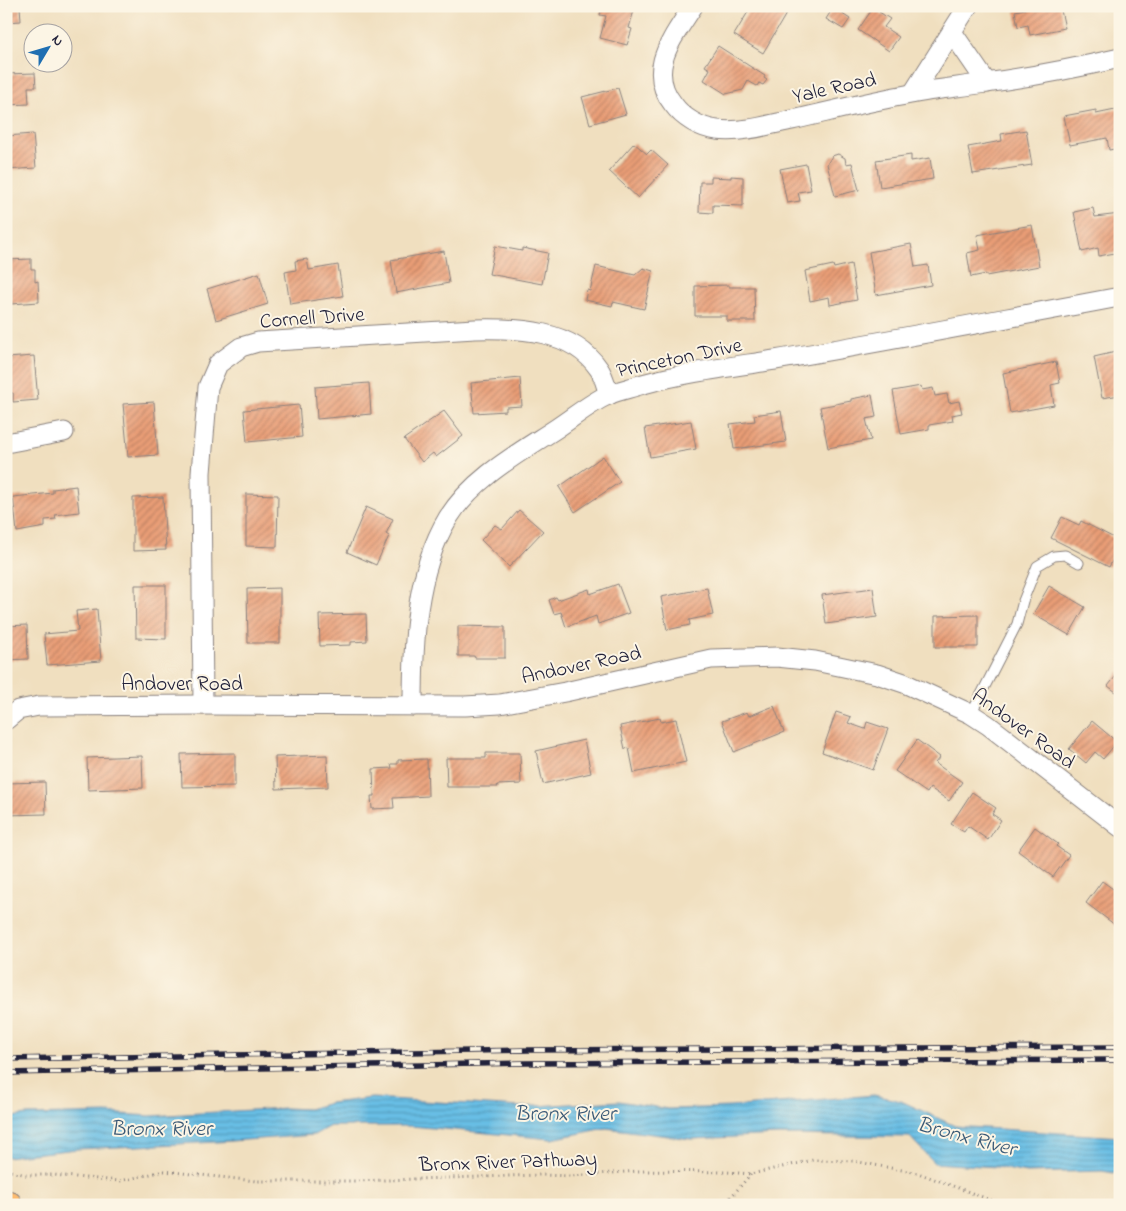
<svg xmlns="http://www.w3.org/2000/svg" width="1126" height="1211" font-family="'Indie Flower',sans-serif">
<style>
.water{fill:url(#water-rules);stroke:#457090}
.building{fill:url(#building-hatch)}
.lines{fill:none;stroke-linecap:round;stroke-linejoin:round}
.service-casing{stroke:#89807d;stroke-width:11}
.minor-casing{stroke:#89807d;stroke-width:21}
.trunk-casing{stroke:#89807d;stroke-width:30}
.path{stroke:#89807d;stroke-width:3;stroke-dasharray:1 4;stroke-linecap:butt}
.service{stroke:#fff;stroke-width:9}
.minor{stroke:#fff;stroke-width:19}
.trunk{stroke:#fdbc70;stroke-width:28}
.rail-casing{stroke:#22223b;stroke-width:5.5}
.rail{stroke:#fcf5e5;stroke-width:4;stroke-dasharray:11;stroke-linecap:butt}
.labels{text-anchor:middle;stroke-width:4;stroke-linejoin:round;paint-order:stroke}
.street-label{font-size:21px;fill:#22223b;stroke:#fcf5e5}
.water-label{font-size:22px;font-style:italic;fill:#3a5976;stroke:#fcf5e5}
</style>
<defs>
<pattern id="water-rules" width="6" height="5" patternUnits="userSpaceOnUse" patternTransform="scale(1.25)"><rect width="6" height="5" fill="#68bee5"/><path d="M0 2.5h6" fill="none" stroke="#559abb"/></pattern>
<pattern id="building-hatch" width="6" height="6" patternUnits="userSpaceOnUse" patternTransform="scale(1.25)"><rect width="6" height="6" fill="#e99d76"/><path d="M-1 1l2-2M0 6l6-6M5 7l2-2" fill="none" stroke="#bc8062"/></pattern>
</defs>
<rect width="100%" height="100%" fill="#fcf5e5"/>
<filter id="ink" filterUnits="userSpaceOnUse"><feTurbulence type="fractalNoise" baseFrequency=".02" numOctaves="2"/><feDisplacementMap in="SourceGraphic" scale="10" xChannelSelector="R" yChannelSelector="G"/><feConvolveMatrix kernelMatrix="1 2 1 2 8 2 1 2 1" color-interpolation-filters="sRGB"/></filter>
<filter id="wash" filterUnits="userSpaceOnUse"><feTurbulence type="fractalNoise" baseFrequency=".0096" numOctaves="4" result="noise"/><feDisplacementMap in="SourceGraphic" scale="20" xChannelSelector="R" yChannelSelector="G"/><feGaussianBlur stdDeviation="1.12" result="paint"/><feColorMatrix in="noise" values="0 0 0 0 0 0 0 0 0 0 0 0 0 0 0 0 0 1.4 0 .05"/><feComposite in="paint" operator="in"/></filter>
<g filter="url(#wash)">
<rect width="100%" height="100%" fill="#f0dfbf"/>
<polygon class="water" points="874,1095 901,1101 955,1126 1120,1137 1120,1174 1102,1171 1026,1173 997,1167 934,1163 910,1137 779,1135 691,1139 606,1128 552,1139 411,1126 330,1126 314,1135 217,1142 77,1149 6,1157 6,1118 27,1115 106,1113 150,1116 285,1108 308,1109 330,1103 372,1098 520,1107 619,1101 668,1109 730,1107"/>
<g id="blocks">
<g class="building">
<polygon points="6,6 20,6 21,21 6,22"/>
<polygon points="602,6 641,6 641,9 635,7 629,28 632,29 627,45 600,38 606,16 600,15"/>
<polygon points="744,6 772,6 786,14 763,53 734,35 748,12 743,8"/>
<polygon points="1024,6 1060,6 1065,28 1030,35 1028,25 1018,27 1015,11 1025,9"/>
<polygon points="833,8 850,19 843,29 826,19"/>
<polygon points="873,8 890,19 884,27 899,37 889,51 858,30"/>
<polygon points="718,46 765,76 764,78 767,80 763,85 759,83 757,86 748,81 743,90 726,94 704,80 710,69 705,66"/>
<polygon points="35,73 36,87 28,87 29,104 6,105 6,74"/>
<polygon points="618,88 626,114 590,124 582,97"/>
<polygon points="1120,109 1120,148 1109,150 1107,138 1070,145 1064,116 1096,110 1096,114"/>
<polygon points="1026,130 1032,165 973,174 968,147 1002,141 1001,134"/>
<polygon points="33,134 36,168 6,170 6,136"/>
<polygon points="634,143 647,154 651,150 668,165 638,198 609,171"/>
<polygon points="838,154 845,158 846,164 852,163 859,190 835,196 827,164 832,156"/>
<polygon points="911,155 911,161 930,158 933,179 880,187 876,160"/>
<polygon points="806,164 811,190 798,192 800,201 787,203 780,169"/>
<polygon points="731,176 743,177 743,206 713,205 713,213 699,212 700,182 711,182 711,177 731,178"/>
<polygon points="1093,208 1095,217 1120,214 1120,252 1099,256 1098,248 1082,252 1074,212"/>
<polygon points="1032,225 1039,266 986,276 986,274 971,277 967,253 980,250 977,235"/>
<polygon points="911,244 915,267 928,265 931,285 876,295 869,252"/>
<polygon points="495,246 522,251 522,248 548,253 542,284 489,274"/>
<polygon points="444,251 449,283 396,293 391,260"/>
<polygon points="31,259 31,269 35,269 35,282 38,281 39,302 11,304 9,275 6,275 6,260"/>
<polygon points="307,259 309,270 338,265 343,296 290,304 285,272 296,270 295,261"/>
<polygon points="851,264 857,300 830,305 829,297 810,301 805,271 833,265 834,268"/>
<polygon points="596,266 635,275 643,268 653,271 644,309 613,302 612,306 585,300 587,290 590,291"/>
<polygon points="259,273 268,304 216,320 207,289"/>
<polygon points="729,285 729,287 754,287 755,321 727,321 727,316 695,316 695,286"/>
<polygon points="1120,351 1120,395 1102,398 1094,357"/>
<polygon points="34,356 38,400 13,402 13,393 10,393 7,358"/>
<polygon points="1056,362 1060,383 1051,385 1054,405 1010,413 1003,373"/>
<polygon points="520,378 522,406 506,407 506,411 474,413 471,383"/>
<polygon points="369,383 371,414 317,419 315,387"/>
<polygon points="921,386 922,390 933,388 935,396 947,394 949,403 959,401 962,413 952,415 953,421 929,425 929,429 901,434 893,391"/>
<polygon points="872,395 876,417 866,419 871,440 828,448 820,407 851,401 851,399"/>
<polygon points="154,402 158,455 128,457 123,404"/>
<polygon points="299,405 302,437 247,442 244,410"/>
<polygon points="444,411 463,436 436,457 433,453 422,462 404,439"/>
<polygon points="781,411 786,442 734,449 730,424 755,421 754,415"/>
<polygon points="691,421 696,449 650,457 645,428"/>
<polygon points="603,456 620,482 575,512 559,487"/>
<polygon points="76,486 79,512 55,515 56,519 45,520 45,527 17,532 13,497 53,493 53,489"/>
<polygon points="246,494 278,495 277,547 246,546"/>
<polygon points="163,497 166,550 133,551 133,498"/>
<polygon points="366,507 393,519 386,534 389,536 376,565 347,552"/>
<polygon points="519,510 543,531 509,567 481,540 495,525 502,529"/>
<polygon points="1062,517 1079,525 1081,521 1120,541 1120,546 1109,567 1051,538"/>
<polygon points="618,584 629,613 598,624 596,616 566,627 561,612 554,614 549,600 556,597 558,600 589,589 590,594"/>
<polygon points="135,585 166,585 166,639 136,638"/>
<polygon points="1049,586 1085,607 1069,635 1033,614"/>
<polygon points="280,588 280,643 248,643 247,589"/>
<polygon points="707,588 713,615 689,620 690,625 667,630 661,597"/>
<polygon points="873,588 877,617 826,624 822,595"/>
<polygon points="97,609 101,661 47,665 44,634 78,631 76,611"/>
<polygon points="366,614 367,641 351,642 351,645 320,646 319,615"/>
<polygon points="978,615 978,647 935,647 935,616"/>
<polygon points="27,625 28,659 6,660 6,626"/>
<polygon points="458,626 505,627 505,658 475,658 474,656 458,656"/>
<polygon points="1120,671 1120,695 1108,686"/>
<polygon points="774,706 784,732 734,752 722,721 747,712 749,716"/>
<polygon points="836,712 851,717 848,723 865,729 867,722 888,729 873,770 822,752"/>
<polygon points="660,718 661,722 676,719 686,762 634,773 629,748 625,749 620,726"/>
<polygon points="1092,721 1117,742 1103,759 1095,752 1086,763 1069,749"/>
<polygon points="584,740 591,773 543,784 536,751"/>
<polygon points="917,740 940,757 935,763 962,782 949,801 930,788 927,793 895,771"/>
<polygon points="235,753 235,786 182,787 181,754"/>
<polygon points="486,753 520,753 521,784 497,785 498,787 447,787 446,758 486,758"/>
<polygon points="327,755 328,787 276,789 275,757"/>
<polygon points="142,756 143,788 88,790 87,758"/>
<polygon points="427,759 428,796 393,798 394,808 372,809 371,796 374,796 373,769 392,768 391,764 398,764 398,760"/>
<polygon points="45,782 46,814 6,815 6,783"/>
<polygon points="972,792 996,808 992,814 1001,820 988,840 968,826 964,832 951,824"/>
<polygon points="1035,827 1058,844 1056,846 1069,855 1053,877 1018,851"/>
<polygon points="1102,881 1120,894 1119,928 1086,903"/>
</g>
</g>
</g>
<g filter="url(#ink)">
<use href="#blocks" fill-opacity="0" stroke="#89807d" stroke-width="1"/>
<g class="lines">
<g class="service-casing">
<polyline id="service" points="971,714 1017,624 1023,601 1037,566 1054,556 1065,555 1079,563"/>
</g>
<g class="minor-casing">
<g id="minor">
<path d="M693 6C674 37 645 69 673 104 683 118 700 128 717 130 742 133 768 125 792 120 832 111 871 101 911 94 935 89 961 87 986 83 1030 77 1076 68 1120 58"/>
<polyline points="952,32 987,83"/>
<polyline points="913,93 968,6"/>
<polyline points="6,443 64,432"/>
<path d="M203 705 201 473 208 387 218 364 241 347 258 342 475 329C518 328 572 329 599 369 604 376 606 386 609 395"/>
<path d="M413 706C413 644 415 573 448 518 473 478 519 453 557 428 574 417 590 403 608 395 619 390 632 388 643 384 687 372 730 367 775 360 890 341 1005 318 1120 297"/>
<polyline points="6,720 18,710 39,706 203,705 465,706 500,704 565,692 711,659 777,657 815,661 877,674 904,683 971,714 988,725 1120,827"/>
</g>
</g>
<g class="trunk-casing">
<polyline id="trunk" points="6,1204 8,1205"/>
</g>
<g class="path">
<polyline points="6,1170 26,1175 53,1175 120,1181 164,1171 256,1181 355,1181 540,1175 571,1176 639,1171 727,1172 751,1174 813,1160 853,1161 918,1173 1004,1205"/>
<polyline points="724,1205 751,1174"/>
</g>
<use href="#service" class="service"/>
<use href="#minor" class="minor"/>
<use href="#trunk" class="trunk"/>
<g class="rail-casing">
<g id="rail">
<polyline points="6,1059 528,1050 1120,1047"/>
<polyline points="6,1073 525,1063 1120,1060"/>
</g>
</g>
<use href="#rail" class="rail"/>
</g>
</g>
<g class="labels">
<g class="street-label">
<text transform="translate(834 87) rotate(-12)" y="7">Yale Road</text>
<text transform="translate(312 317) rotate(-4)" y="7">Cornell Drive</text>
<text transform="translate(679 357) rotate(-12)" y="7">Princeton Drive</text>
<text transform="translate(581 664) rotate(-12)" y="7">Andover Road</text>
<text x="182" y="690">Andover Road</text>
<text transform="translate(1024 728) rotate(36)" y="7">Andover Road</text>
<text transform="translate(508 1161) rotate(-2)" y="7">Bronx River Pathway</text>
</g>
<g class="water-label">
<text x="565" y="1120">Bronx River</text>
<text x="161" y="1135">Bronx River</text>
<text transform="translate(967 1135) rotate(15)" y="8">Bronx River</text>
</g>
</g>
<rect width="1126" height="1211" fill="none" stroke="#fcf5e5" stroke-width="25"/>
<g transform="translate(48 48) rotate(52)"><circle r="24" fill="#fcf5e5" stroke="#a5a1a1"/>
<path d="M0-4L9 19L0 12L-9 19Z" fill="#1f6fb2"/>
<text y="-8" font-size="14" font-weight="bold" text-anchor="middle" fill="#22223b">N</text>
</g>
</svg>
